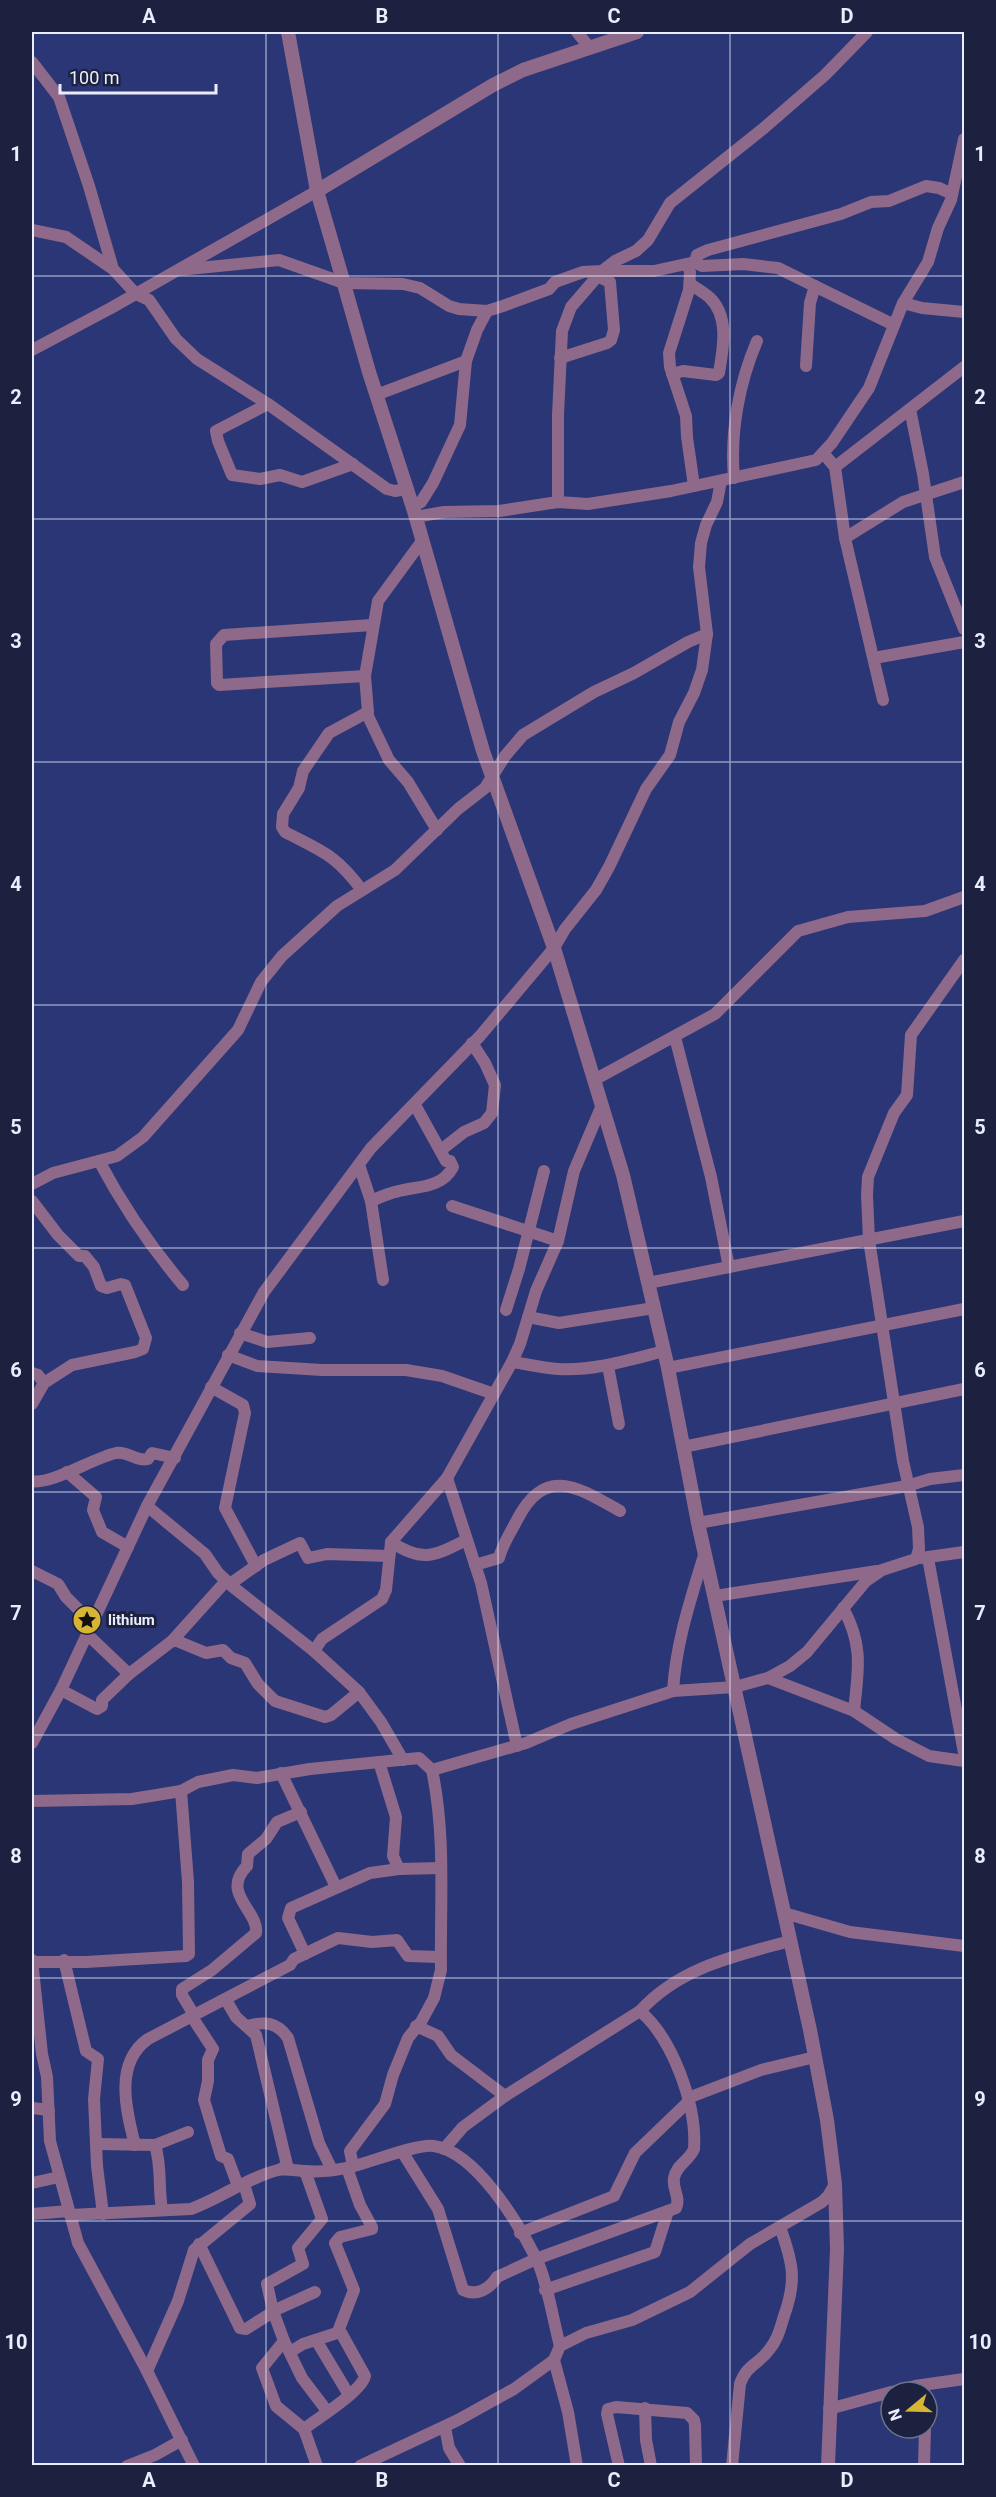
<svg xmlns="http://www.w3.org/2000/svg" width="996" height="2497" font-family="Roboto,sans-serif">
<style>
.lines{fill:none;stroke-linecap:round;stroke-linejoin:round}
.minor{stroke:#8f6989;stroke-width:12}
.tertiary{stroke:#8f6989;stroke-width:14}
.grid{fill:none;stroke:#e9edfd;stroke-width:1.5;stroke-opacity:0.55}
.labels{text-anchor:middle;stroke-width:6;stroke-linejoin:round;paint-order:stroke}
.poi-label{font-size:15px;font-weight:bold;fill:#e9edfd;stroke:#1b213e;text-anchor:start}
.neatline{fill:none;stroke:#e9edfd;stroke-width:2}
.grid-label{font-size:20px;text-anchor:middle;font-weight:bold;fill:#e9edfd}
</style>
<rect width="100%" height="100%" fill="#2a3675"/>
<g class="lines">
<g class="minor">
<polyline points="577,32 589,47"/>
<polyline points="32,62 59,97 89,186 113,269 136,294 149,300 176,339 197,359 268,404 387,489 395,491 407,489"/>
<polyline points="32,230 66,237 113,269"/>
<polyline points="695,262 697,255 708,250 841,214 871,202 889,201 926,186 939,188 952,194"/>
<polyline points="687,264 690,272 689,290 669,353 670,367 686,416 687,437 694,486"/>
<polyline points="179,270 279,260 344,283 403,284 420,288 449,306 459,309 487,311 503,306 549,289 555,282 583,272 602,271 615,261 636,251 648,240 670,203 764,128 825,75 867,32"/>
<polyline points="903,303 922,308 964,312"/>
<polyline points="32,350 111,308 317,191"/>
<polyline points="560,358 607,343 611,340 614,330 610,282 597,276"/>
<polyline points="806,366 810,303 815,286"/>
<path d="M672 374 683 371 716 375 719 373C723 349 730 316 709 297 703 292 696 288 690 284"/>
<polyline points="376,395 466,361"/>
<polyline points="268,404 216,431 218,441 232,475 260,479 280,475 302,482 353,464"/>
<polyline points="910,409 923,474 935,557 964,629"/>
<polyline points="824,454 835,467 845,538 883,700"/>
<polyline points="835,467 964,367"/>
<path d="M734 478C730 432 739 383 757 341"/>
<polyline points="558,502 558,415 562,331 571,307 602,271 654,271 695,262 702,266 743,264 778,268 894,325"/>
<polyline points="412,507 421,502 433,483 460,425 466,361 477,330 487,311"/>
<polyline points="415,517 444,512 499,511 558,502 588,504 671,491 816,460 832,443 869,388 903,303 928,262 938,228 951,200 964,139"/>
<polyline points="845,538 903,502 964,482"/>
<polyline points="874,658 964,642"/>
<polyline points="365,676 219,685 217,683 216,644 224,635 372,625"/>
<polyline points="367,714 389,760 408,782 437,830"/>
<path d="M362 890C335 854 323 852 285 832L282 827 283 814 299 788 303 771 329 733 368 712 365 676 378 601 422 541"/>
<polyline points="594,1080 715,1014 798,931 848,917 925,911 964,897"/>
<polyline points="441,1150 464,1132 484,1123 492,1113 495,1085 485,1063 472,1043"/>
<path d="M99 1161C123 1206 150 1246 183 1285"/>
<polyline points="359,1165 371,1201 383,1280"/>
<polyline points="32,1184 53,1173 117,1156 143,1137 238,1030 261,982 282,956 337,906 395,870 458,809 485,788 505,756 523,735 594,692 634,673 688,642 707,634"/>
<polyline points="32,1201 58,1235 79,1256 85,1256 94,1267 101,1286 107,1288 121,1284 125,1285 146,1338 143,1349 135,1352 72,1365 44,1383 32,1404"/>
<path d="M371 1201C380 1197 389 1193 399 1191 419 1186 442 1188 453 1167L450 1161H446L415 1105"/>
<polyline points="452,1206 558,1241"/>
<polyline points="729,1267 964,1221"/>
<polyline points="648,1283 729,1267 711,1177 675,1037"/>
<polyline points="506,1310 519,1269 544,1171"/>
<polyline points="528,1317 559,1323 654,1308"/>
<polyline points="240,1333 267,1342 310,1338"/>
<polyline points="228,1355 257,1366 322,1370 406,1370 442,1376 494,1394"/>
<path d="M512 1362C527 1364 543 1368 558 1369 594 1371 629 1360 664 1351"/>
<polyline points="608,1366 619,1424"/>
<polyline points="668,1368 964,1309"/>
<polyline points="32,1373 38,1375 44,1383"/>
<polyline points="211,1387 243,1405 245,1413 225,1508 256,1566"/>
<polyline points="683,1447 964,1389"/>
<polyline points="67,1472 96,1497 93,1510 102,1532 128,1547"/>
<polyline points="447,1478 481,1583 517,1746"/>
<path d="M32 1481C51 1485 93 1458 116 1453 128 1451 137 1462 148 1459L152 1453 175 1458"/>
<polyline points="147,1506 205,1554 218,1573 233,1587 314,1651"/>
<polyline points="698,1523 907,1486 930,1479 964,1475"/>
<path d="M391 1542C423 1563 434 1556 466 1540"/>
<polyline points="921,1558 964,1552"/>
<polyline points="928,1558 964,1753"/>
<path d="M475 1565 499 1558C502 1545 511 1532 517 1520 545 1465 578 1487 620 1511"/>
<polyline points="32,1571 58,1584 66,1597 81,1612 95,1620"/>
<polyline points="230,1584 264,1560 300,1543 308,1558 327,1554 388,1556"/>
<polyline points="715,1596 877,1571"/>
<path d="M843 1608C864 1646 858 1671 854 1711"/>
<polyline points="88,1635 129,1674"/>
<polyline points="172,1641 226,1581"/>
<polyline points="768,1678 854,1711 896,1739 929,1756 964,1761"/>
<polyline points="61,1690 97,1709 102,1706 102,1700 129,1674 172,1641 177,1641 206,1653 223,1650 231,1658 245,1663 258,1684 275,1701 325,1717 331,1715 359,1692"/>
<path d="M673 1691C676 1642 691 1598 705 1552"/>
<polyline points="32,1743 61,1690 147,1506 264,1292 371,1148 480,1036 554,948 565,929 596,890 609,867 646,789 670,755 679,722 694,693 702,670 707,634 699,567 701,543 706,525 717,502 721,481"/>
<polyline points="403,1760 381,1722 359,1692 314,1651 322,1639 382,1599 386,1590 391,1542 447,1478 512,1362 520,1344 536,1291 558,1241 574,1171 602,1105"/>
<polyline points="379,1762 396,1817 393,1856 399,1869"/>
<polyline points="281,1773 336,1887"/>
<polyline points="32,1801 132,1799 181,1791 198,1782 233,1775 257,1778 310,1769 419,1758 432,1770 526,1743 571,1724 673,1691 735,1687 768,1678 790,1666 807,1652 866,1581 882,1570 916,1559 919,1549 918,1527 903,1461 869,1240 867,1195 868,1177 894,1113 907,1095 911,1035 964,960"/>
<polyline points="784,1913 850,1932 964,1946"/>
<polyline points="305,1954 288,1918 291,1908 370,1873 399,1869 441,1868"/>
<polyline points="32,1960 42,2054 47,2077 50,2141 78,2243 147,2371 194,2466"/>
<polyline points="64,1960 86,2051 98,2059 94,2099 97,2166 103,2214"/>
<polyline points="32,1962 86,1962 186,1956 189,1954 188,1882 181,1791"/>
<polyline points="226,2000 236,2017 256,2035 287,2165 281,2169"/>
<path d="M194 2015 182 1995V1989L212 1970 256 1933C259 1911 220 1893 247 1866L248 1854 266 1839 277 1822 301 1812"/>
<polyline points="192,2017 213,2049 208,2060 208,2081 204,2100 221,2156 228,2159 238,2186"/>
<path d="M247 2026C265 2021 277 2022 288 2038L319 2143 332 2170"/>
<polyline points="416,2026 438,2036 451,2055 505,2096"/>
<polyline points="688,2098 761,2070 815,2057"/>
<polyline points="32,2108 49,2110"/>
<polyline points="97,2144 155,2145 188,2132"/>
<path d="M135 2145C126 2110 114 2063 148 2039L290 1965 294 1959 338 1938 372 1942 397 1940 408 1956 440 1957"/>
<path d="M155 2145C162 2166 158 2187 162 2209"/>
<path d="M444 2149 463 2127 505 2096 640 2011C680 1967 735 1956 790 1941"/>
<path d="M403 2153 438 2209 463 2290C476 2296 489 2290 497 2277L536 2259 676 2208C681 2197 672 2190 674 2178 676 2165 689 2161 694 2149 697 2106 673 2039 640 2011"/>
<path d="M353 2166 350 2151 385 2104 393 2075 408 2038 421 2022 434 1998 441 1970C440 1903 446 1836 432 1770"/>
<polyline points="32,2183 59,2177"/>
<polyline points="32,2214 69,2211"/>
<path d="M70 2215 191 2209C221 2198 247 2178 278 2170 287 2168 297 2171 305 2171 319 2172 333 2171 346 2168 367 2164 417 2143 434 2146 476 2152 518 2223 536 2258 547 2280 553 2320 560 2346"/>
<polyline points="520,2233 614,2196 635,2153 688,2102"/>
<polyline points="199,2244 240,2328 246,2329 273,2312"/>
<polyline points="545,2290 655,2252 668,2211"/>
<polyline points="273,2311 315,2292"/>
<polyline points="316,2340 349,2395"/>
<polyline points="284,2341 302,2378 327,2411"/>
<polyline points="290,2352 303,2344 340,2332"/>
<polyline points="147,2371 178,2301 194,2250 250,2204 244,2184"/>
<polyline points="892,2392 915,2386 964,2379"/>
<polyline points="645,2408 646,2440 651,2466"/>
<polyline points="829,2409 891,2392"/>
<polyline points="445,2427 449,2448 460,2466"/>
<polyline points="304,2429 276,2406 262,2368 284,2341 273,2311 267,2284 303,2264 298,2248 322,2219 305,2171"/>
<polyline points="127,2466 155,2455 182,2440"/>
<path d="M317 2466 304 2429C318 2418 361 2392 365 2376L339 2329 354 2290 335 2243 340 2237 372 2229V2227L360 2205 347 2168"/>
<polyline points="360,2466 458,2420 514,2389 554,2360"/>
<polyline points="577,2466 568,2412 554,2360 560,2346 586,2333 632,2320 690,2292 750,2244 822,2202 828,2196 835,2184"/>
<polyline points="619,2466 607,2414 608,2409 616,2407 687,2413 694,2420 695,2425 696,2466"/>
<path d="M732 2466 740 2384C747 2364 758 2365 769 2350 778 2339 780 2329 784 2316 797 2280 793 2263 780 2227"/>
<polyline points="924,2466 925,2428"/>
</g>
<g class="tertiary">
<polyline points="288,32 317,191 340,270 369,372 414,511 483,751 554,948 623,1175 668,1368 698,1523 810,2030 827,2120 835,2184 837,2249 828,2466"/>
<polyline points="317,191 493,85 523,70 637,32"/>
</g>
</g>
<path class="grid" d="M266 32V2466M498 32V2466M730 32V2466M32 276H964M32 519H964M32 762H964M32 1005H964M32 1248H964M32 1492H964M32 1735H964M32 1978H964M32 2221H964"/>
<defs>
<g id="sight-disc" transform="scale(1.5)"><circle r="9.5" fill="#d8b434" stroke="#1b213e"/><path d="M0-6L1.8-2.2L6-1.7L2.9 1.2L3.7 5.4L0 3.3L-3.7 5.4L-2.9 1.2L-6-1.7L-1.8-2.2Z" fill="#111"/></g>
</defs>
<g fill-rule="evenodd">
<use href="#sight-disc" x="87" y="1620"/>
</g>
<g class="labels">
<g class="poi-label">
<text x="108" y="1625">lithium</text>
</g>
</g>
<rect width="996" height="2497" fill="none" stroke="#1b213e" stroke-width="66"/>
<g transform="translate(909 2410) rotate(251)"><circle r="28" fill="#1b213e" stroke="#6d738a" stroke-width="1.5"/>
<path d="M0-4.5L10 22L0 15L-10 22Z" fill="#d8b434"/>
<text y="-9" font-size="16" font-weight="bold" text-anchor="middle" fill="#e9edfd">N</text>
</g>
<path d="M60 84v9h156v-9" fill="none" stroke="#e9edfd" stroke-width="3"/>
<text x="69" y="84" font-size="18" fill="#e9edfd" stroke="#1b213e" stroke-width="4.5" paint-order="stroke">100 m</text>
<rect x="33" y="33" width="930" height="2431" class="neatline"/>
<g class="grid-label">
<text x="149" y="23">A</text>
<text x="382" y="23">B</text>
<text x="614" y="23">C</text>
<text x="847" y="23">D</text>
<text x="16" y="161">1</text>
<text x="980" y="161">1</text>
<text x="16" y="404">2</text>
<text x="980" y="404">2</text>
<text x="16" y="648">3</text>
<text x="980" y="648">3</text>
<text x="16" y="891">4</text>
<text x="980" y="891">4</text>
<text x="16" y="1134">5</text>
<text x="980" y="1134">5</text>
<text x="16" y="1377">6</text>
<text x="980" y="1377">6</text>
<text x="16" y="1620">7</text>
<text x="980" y="1620">7</text>
<text x="16" y="1863">8</text>
<text x="980" y="1863">8</text>
<text x="16" y="2106">9</text>
<text x="980" y="2106">9</text>
<text x="16" y="2349">10</text>
<text x="980" y="2349">10</text>
<text x="149" y="2487">A</text>
<text x="382" y="2487">B</text>
<text x="614" y="2487">C</text>
<text x="847" y="2487">D</text>
</g>
</svg>
